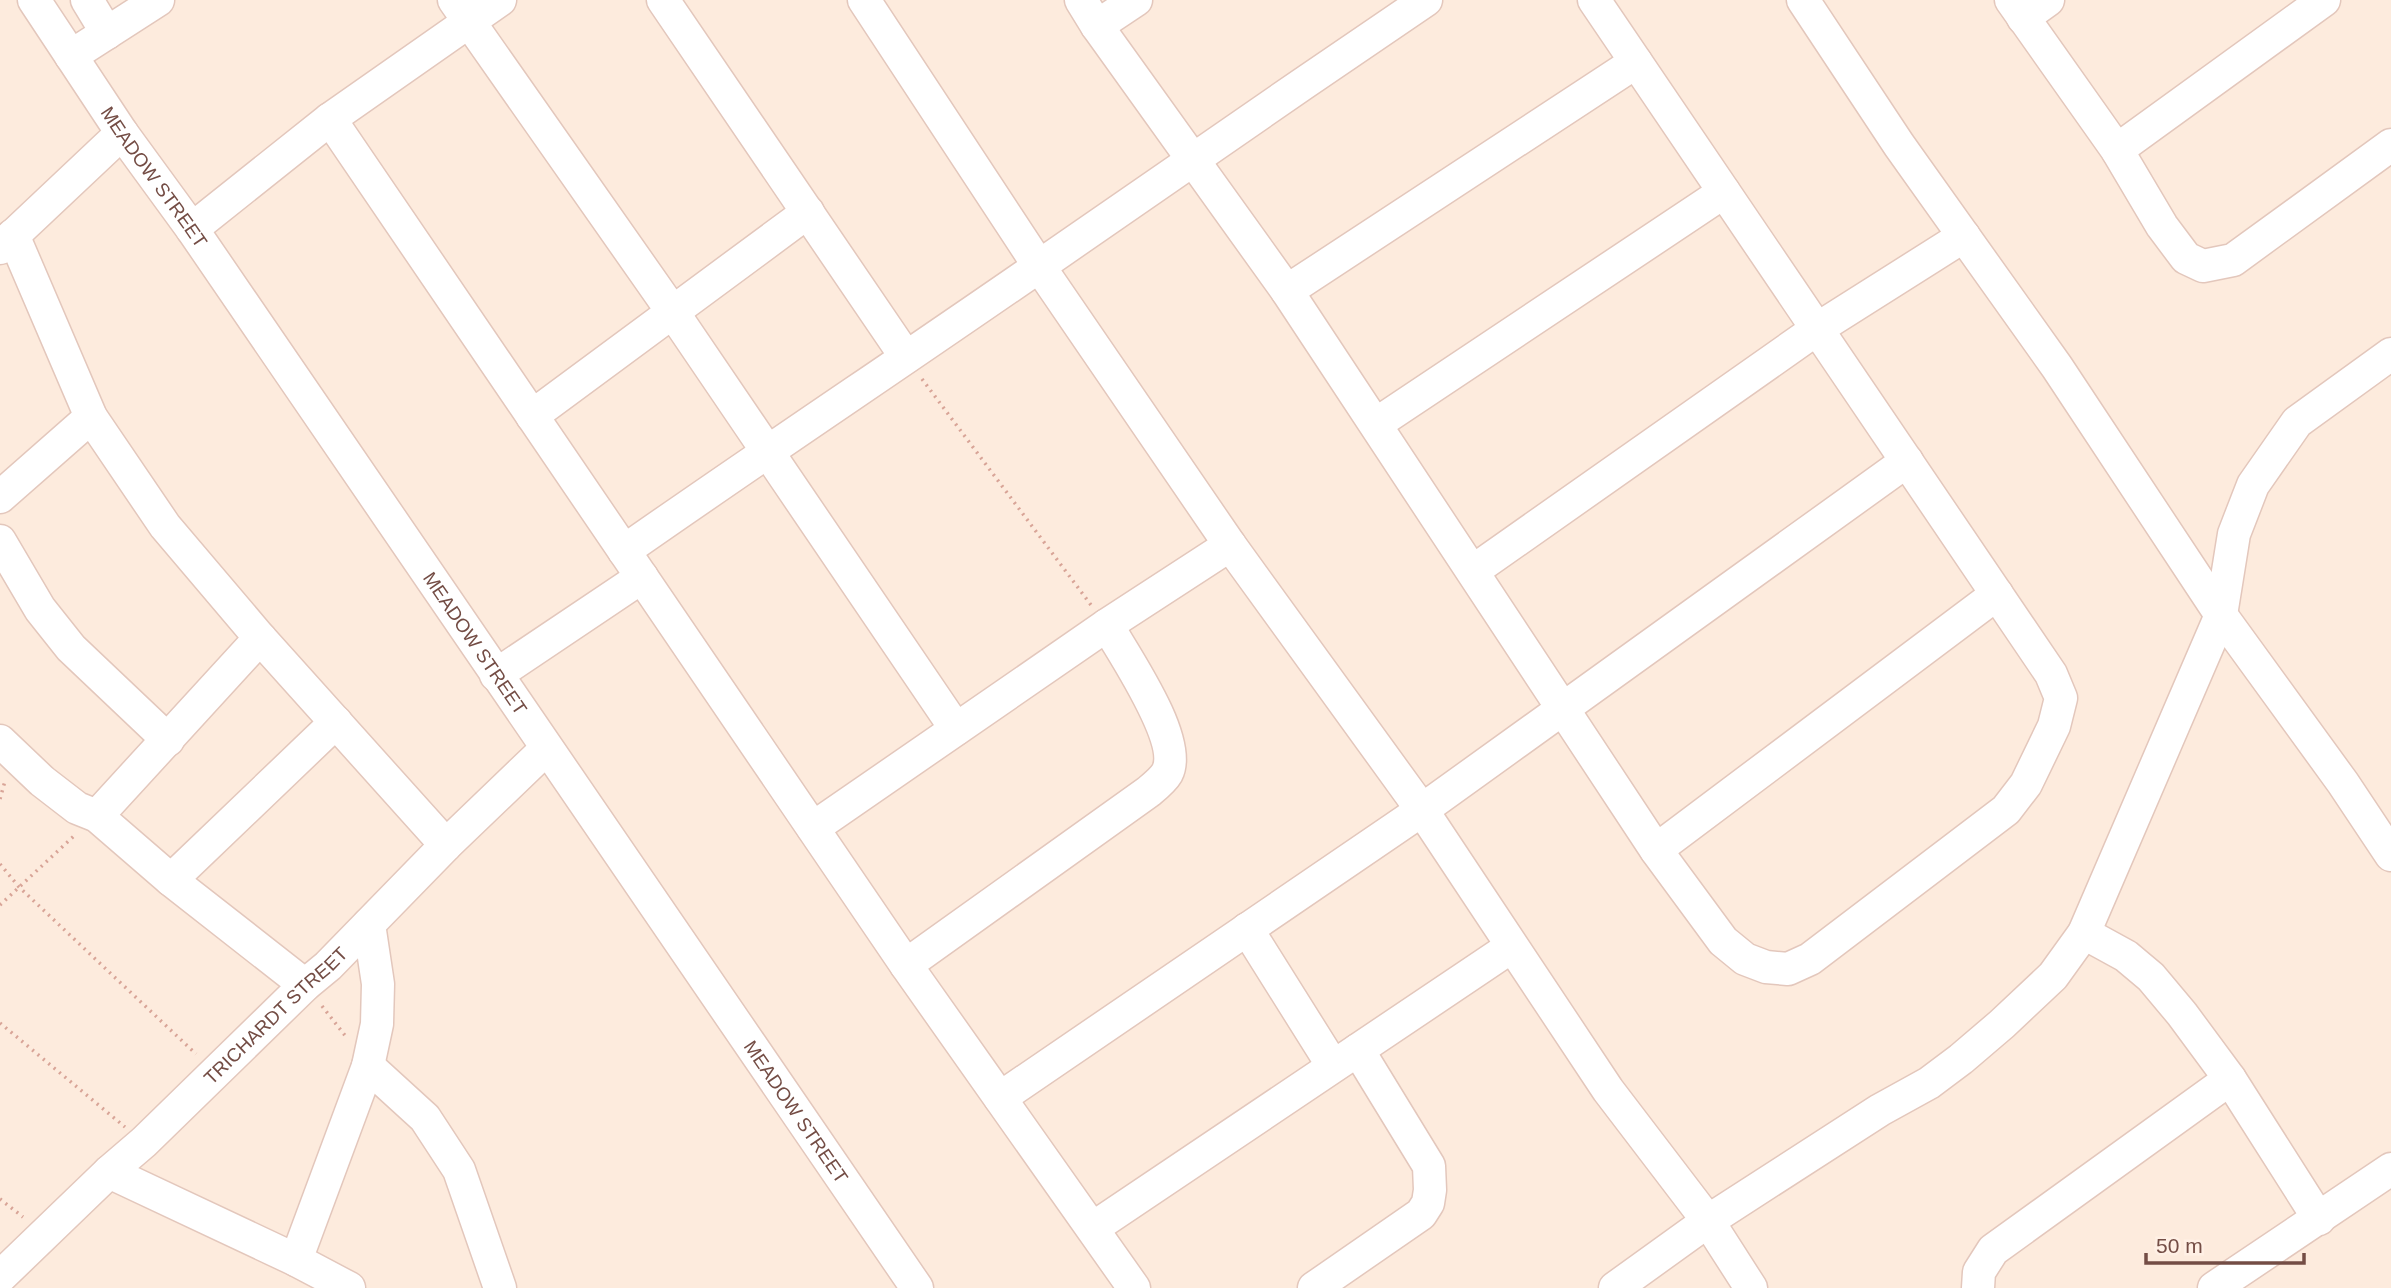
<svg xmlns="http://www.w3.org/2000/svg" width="2391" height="1288" font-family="Helvetica,sans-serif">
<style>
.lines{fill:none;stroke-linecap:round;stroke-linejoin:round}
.minor-casing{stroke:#e3c7bc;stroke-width:35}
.path{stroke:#d8a497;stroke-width:3.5;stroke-dasharray:2 5;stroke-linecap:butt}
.minor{stroke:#fff;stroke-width:32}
.labels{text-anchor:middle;stroke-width:6;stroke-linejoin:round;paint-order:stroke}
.street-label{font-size:19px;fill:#744d45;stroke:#fff0e5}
</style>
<rect width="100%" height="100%" fill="#fdebdd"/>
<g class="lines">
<g class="minor-casing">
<g id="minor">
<path id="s1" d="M34 0 122 133 192 229 917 1288"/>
<polyline points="87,0 107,33"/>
<polyline points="454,0 672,311 956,729"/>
<polyline points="663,0 906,357"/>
<polyline points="864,0 1039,266 1230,545 1422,810 1608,1090 1708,1221 1751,1288"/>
<polyline points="1081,0 1097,26 1287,291 1656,850 1723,941 1745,959 1766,967 1788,969 1810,959 2006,810 2026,784 2054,726 2061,698 2051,674 1594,0"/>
<polyline points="1803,0 1899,145 2057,367 2221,615 2343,783 2391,855"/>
<polyline points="2011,0 2117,150 2162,226 2186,258 2203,266 2233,260 2391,145"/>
<polyline points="2023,18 2048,0"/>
<polyline points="1097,26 1136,0"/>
<polyline points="71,56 158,0"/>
<polyline points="330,119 906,965 1134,1288"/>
<polyline points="2117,150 2324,0"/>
<polyline points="192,229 330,119 500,0"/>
<polyline points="13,235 91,417 165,526 260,638 446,845"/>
<polyline points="0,248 122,133"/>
<polyline points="1287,291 1636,62"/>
<polyline points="532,416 808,212"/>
<polyline points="1376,424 1724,192"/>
<polyline points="0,497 91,417"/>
<polyline points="0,541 40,609 71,648 168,740"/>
<path d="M624 551C761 455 901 362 1038 267 1167 177 1296 88 1426 0"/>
<polyline points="1473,571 1817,329 1964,236"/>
<polyline points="496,675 642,577"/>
<polyline points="0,741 42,781 77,808 97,816 171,880 305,985"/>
<polyline points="97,816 260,638"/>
<polyline points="813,828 1107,625 1230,545"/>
<polyline points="1656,850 1997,594"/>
<polyline points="171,880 336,722"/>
<polyline points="1247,929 1333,1066"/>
<polyline points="2084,933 2126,956 2151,977 2182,1014 2230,1079 2319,1219"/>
<path d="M906 965 1148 792C1154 787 1163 780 1167 773 1184 741 1124 655 1107 625"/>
<polyline points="368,1066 425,1118 459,1170 500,1288"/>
<polyline points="1000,1098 1422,810 1907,461"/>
<polyline points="109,1172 296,1260 349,1288"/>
<polyline points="1093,1228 1511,947"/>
<polyline points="296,1260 368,1066 377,1024 378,984 369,924"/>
<path id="s2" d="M0 1277 109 1172 144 1142 305 985 328 966 446 845 546 749"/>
<polyline points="1314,1288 1421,1214 1428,1203 1430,1190 1429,1166 1358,1050"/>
<polyline points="1615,1288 1708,1221 1880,1110 1929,1083 1961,1059 2002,1024 2053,976 2084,933 2221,615 2234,534 2253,485 2297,422 2391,354"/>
<polyline points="1978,1288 1979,1272 1993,1250 2230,1079"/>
<polyline points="2214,1288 2391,1169"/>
</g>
</g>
<g class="path">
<polyline points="922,379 1091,605"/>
<polyline points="0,799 5,781"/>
<polyline points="0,864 19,887 196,1054"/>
<polyline points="0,905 75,835"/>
<polyline points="322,1006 347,1038"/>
<polyline points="0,1023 125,1127"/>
<polyline points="0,1199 23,1217"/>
</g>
<use href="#minor" class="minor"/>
</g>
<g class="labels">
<g class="street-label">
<text dy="7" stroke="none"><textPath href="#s1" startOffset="214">MEADOW STREET</textPath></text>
<text dy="7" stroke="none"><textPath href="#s1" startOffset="780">MEADOW STREET</textPath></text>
<text dy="7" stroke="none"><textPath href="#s2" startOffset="380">TRICHARDT STREET</textPath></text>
<text dy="7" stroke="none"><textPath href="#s1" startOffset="1348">MEADOW STREET</textPath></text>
</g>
</g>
<path d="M2146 1253v10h158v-10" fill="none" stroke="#744d45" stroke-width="3.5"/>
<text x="2156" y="1253" font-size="21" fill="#744d45" stroke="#fff0e5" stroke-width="5" paint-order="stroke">50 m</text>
</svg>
